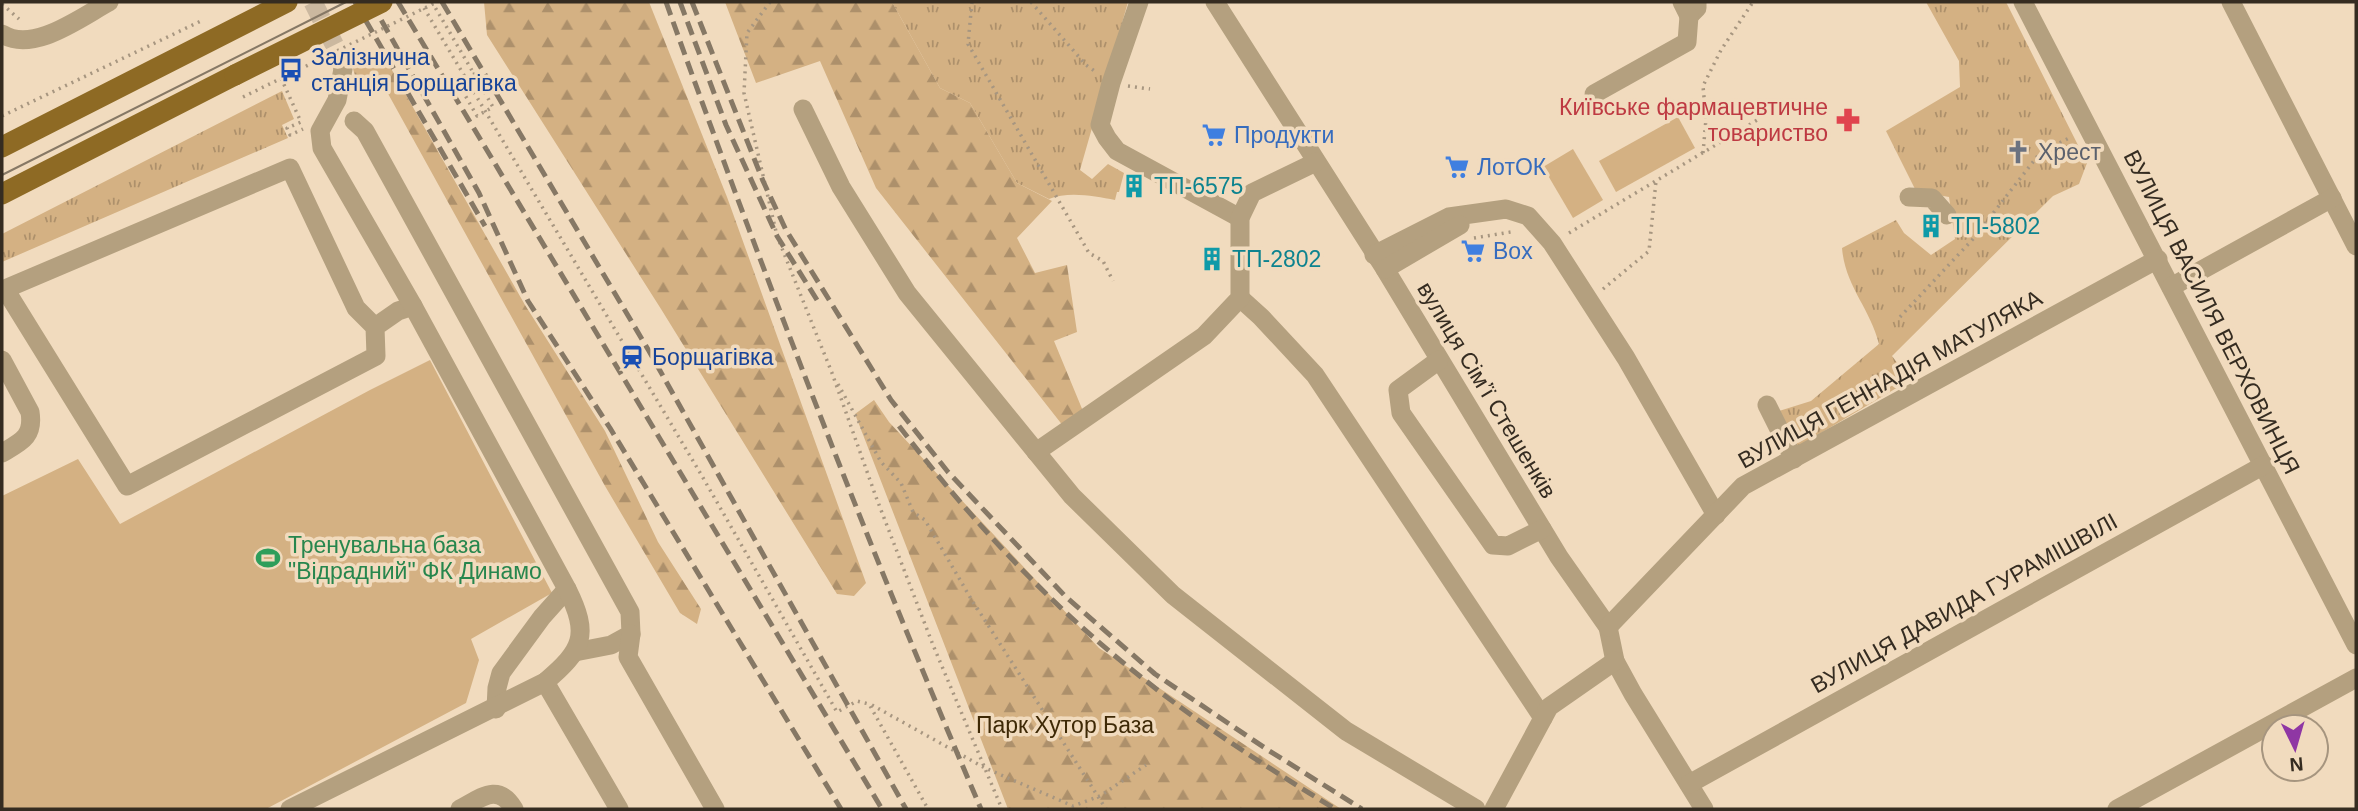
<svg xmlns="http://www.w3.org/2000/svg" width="2358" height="811" font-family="Arial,sans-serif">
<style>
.grass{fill:url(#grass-tufts)}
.forest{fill:url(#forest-firs)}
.pitch{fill:#d4b183}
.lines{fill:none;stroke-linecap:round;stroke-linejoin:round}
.minor-tunnel{stroke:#cbb89f;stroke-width:19;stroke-dasharray:19 10;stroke-linecap:butt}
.path{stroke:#a79680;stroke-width:3.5;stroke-dasharray:2 5;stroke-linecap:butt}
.minor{stroke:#b4a07f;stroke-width:19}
.major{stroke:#8e6a24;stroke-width:21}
.tram{stroke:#867865;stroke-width:2}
.rail{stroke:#867865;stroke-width:5;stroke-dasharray:14 7;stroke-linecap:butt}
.path-bridge{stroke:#a79680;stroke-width:3.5;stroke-dasharray:2 5;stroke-linecap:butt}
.major-bridge{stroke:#8e6a24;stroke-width:21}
.labels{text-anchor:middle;stroke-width:7;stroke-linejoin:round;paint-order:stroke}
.transit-label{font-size:23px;fill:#164399;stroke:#f1dbbe;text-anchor:start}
.health-label{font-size:23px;fill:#be3a42;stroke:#f1dbbe;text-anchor:end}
.shop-label{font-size:23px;fill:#366cbe;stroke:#f1dbbe;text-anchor:start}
.worship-label{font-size:23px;fill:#5b616d;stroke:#f1dbbe;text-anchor:start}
.culture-label{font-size:23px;fill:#0d838f;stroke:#f1dbbe;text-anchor:start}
.street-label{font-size:23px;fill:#352c21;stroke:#f1dbbe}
.leisure-label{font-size:23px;fill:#27864d;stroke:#f1dbbe;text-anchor:start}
.park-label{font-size:23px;fill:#3e2906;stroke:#f1dbbe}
</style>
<defs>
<pattern id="grass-tufts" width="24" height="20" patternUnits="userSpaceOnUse" patternTransform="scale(1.75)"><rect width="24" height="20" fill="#d4b183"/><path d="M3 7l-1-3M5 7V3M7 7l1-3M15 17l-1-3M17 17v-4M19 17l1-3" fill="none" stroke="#ad906b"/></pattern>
<pattern id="forest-firs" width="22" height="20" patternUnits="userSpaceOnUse" patternTransform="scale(1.75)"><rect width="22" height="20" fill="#d4b183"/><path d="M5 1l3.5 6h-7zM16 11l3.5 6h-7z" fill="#ad906b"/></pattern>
</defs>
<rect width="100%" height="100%" fill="#f1dbbe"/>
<g class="grass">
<path d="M892 2H1128L1080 170 1092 179 1108 164 1124 173 1119 192H1117L1115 200C1095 196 1068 191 1049 199L1017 183 970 103 940 88Z"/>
<path d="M1926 2H2006L2087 163 2079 184 2053 196 1892 356 1910 380 1794 449 1779 411 1811 401 1879 344C1870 308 1845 286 1842 248L1896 220 1904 233 1931 255 1955 239 1949 197 1916 191 1886 131 1960 87 1959 61Z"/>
<polygon points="282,91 294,119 282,125 288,138 2,262 2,234"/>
</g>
<g class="forest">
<polygon points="484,2 649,2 727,197 866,583 854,596 837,594 661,309 487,35"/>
<polygon points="725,2 892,2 940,88 970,103 1017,183 1052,201 1017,238 1035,273 1067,265 1077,332 1054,341 1085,416 1071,436 876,188 820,61 756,83"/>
<polygon points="380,49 525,305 605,431 658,542 701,609 697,624 680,613 605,486 381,81 359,90 352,65"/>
<polygon points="874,400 889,422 1099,648 1341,809 1008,809 855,414"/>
</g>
<g class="pitch">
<polygon points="1678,117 1695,148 1616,192 1599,161"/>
<polygon points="1573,149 1603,200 1573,218 1543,167"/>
<polygon points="430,360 552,593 471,639 479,660 466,703 266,809 2,809 2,496 78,459 120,524 370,390"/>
</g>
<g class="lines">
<polyline class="minor-tunnel" points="313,2 339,54 343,69"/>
<g class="path">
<polyline points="432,2 474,74"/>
<polyline points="770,2 747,33 744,93 777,236 832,373 876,497 933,645 1002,809"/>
<polyline points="972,2 968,44 1089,253 1103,261 1113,281"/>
<polyline points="1031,2 1086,65 1096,72"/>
<polyline points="2,4 19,19"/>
<polyline points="424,8 702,476 837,712 857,701 869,704 928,809"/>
<polygon points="474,74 493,107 477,116 458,83"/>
<polyline points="281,78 301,122 287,128 290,135 303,129"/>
<polyline points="1128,86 1150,89"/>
<polyline points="2,116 201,21"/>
<polyline points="1703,153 1706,119 1703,86 1721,50 1753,2"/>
<polyline points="1569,233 1759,119"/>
<polyline points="1474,238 1511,232"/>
<polyline points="1603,289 1649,251 1656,181"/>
<polyline points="1900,317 1973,239 2040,153 2071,137"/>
<polyline points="838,384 881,462 901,483 913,512 925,520 977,609"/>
<polyline points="977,608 1106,809"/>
<polyline points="872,705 985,768 1073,806 1100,796 1146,765"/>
</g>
<g class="minor">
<polyline points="1139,2 1111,83 1100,125 1107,138 1117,151 1240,218"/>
<polyline points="1215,2 1385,269 1559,557 1608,627 1615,661 1633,694 1704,809"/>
<polyline points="1682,2 1689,16 1697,8 1697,2"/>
<polyline points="2023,2 2356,645"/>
<polyline points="2231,2 2356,246"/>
<path d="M2 34C33 54 81 17 109 2"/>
<polyline points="1594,94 1687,42 1689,16"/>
<polyline points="803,109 841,187 907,293 1072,496 1173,595 1346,731 1476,809"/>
<polyline points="354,121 365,131 630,612 631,634 611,645 575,652"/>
<polyline points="1909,197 1932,198 1947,215"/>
<polyline points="1374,255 1449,217 1506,209 1528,216 1552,243 1626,358 1716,515"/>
<polyline points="1385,269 1460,225"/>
<polyline points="2171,287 2332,198"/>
<polyline points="1240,298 1261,317 1315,375 1543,718"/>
<polyline points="375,327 376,356 127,486 5,289 290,168 356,308 375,327 398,311 413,306"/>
<path d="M2 360 30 412C34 437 21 442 2 453"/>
<polyline points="1439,360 1398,390 1401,413 1493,545 1508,546 1542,529"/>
<polyline points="1767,405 1794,459"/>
<polyline points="1036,452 1204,336 1240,298 1240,218 1252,193 1316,162"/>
<polyline points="1608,627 1743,486 2158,259"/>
<polyline points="631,634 628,657 715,809"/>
<polyline points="545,682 619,809"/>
<polyline points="496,709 497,688 501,673 542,617 567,589"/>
<polyline points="1689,784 2264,465"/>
<path d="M290 809 545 682C583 650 590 635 567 589L413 306 322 148 320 131 337 100 343 69"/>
<path d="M460 809C481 798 498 782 514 809"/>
<polyline points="1494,809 1549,707 1615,661"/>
<polyline points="2117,809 2356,678"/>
</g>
<g class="major">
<polyline points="2,147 287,2"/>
<polyline points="2,194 235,75"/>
</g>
<polyline class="tram" points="2,175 346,2"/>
<g class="rail">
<polyline points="355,2 485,226"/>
<polyline points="371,2 479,193 528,301 610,428 841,809"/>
<polyline points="398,2 882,809"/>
<polyline points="442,2 649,351 906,809"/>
<path d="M666 2C763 274 867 543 981 809"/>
<polyline points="680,2 726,125 777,236 817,300"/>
<polyline points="692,2 763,181 786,230 891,400 948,472 1066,597 1155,674 1268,750 1362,809"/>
<path d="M899 426C971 521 1055 611 1150 684 1208 730 1272 770 1335 809"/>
</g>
<polyline class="path-bridge" points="243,97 437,2"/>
<polyline class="major-bridge" points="235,75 382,2"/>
</g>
<defs>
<g id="bus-bare" transform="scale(1.89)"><path d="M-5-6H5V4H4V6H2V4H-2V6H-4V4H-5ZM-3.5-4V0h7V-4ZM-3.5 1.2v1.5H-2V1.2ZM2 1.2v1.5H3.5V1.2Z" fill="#1a4fb4" stroke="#f1dbbe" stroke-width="2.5" paint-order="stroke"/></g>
<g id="pharmacy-bare" transform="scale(1.89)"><path d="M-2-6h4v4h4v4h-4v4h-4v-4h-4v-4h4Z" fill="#e0444e" stroke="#f1dbbe" stroke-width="2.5" paint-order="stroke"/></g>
<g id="supermarket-bare" transform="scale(1.89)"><path d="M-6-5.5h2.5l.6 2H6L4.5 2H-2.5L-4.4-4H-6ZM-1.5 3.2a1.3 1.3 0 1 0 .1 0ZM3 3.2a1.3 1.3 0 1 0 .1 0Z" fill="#3f7fe0" stroke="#f1dbbe" stroke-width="2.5" paint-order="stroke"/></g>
<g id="church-bare" transform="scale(1.89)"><path d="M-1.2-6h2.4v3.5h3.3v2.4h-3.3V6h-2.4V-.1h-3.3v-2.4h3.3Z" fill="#6b7280" stroke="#f1dbbe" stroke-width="2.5" paint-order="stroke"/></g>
<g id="building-bare" transform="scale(1.89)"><path d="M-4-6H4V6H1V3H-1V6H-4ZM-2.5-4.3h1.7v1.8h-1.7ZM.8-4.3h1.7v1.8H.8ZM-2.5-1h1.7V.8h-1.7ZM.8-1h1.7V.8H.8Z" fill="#0f9aa8" stroke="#f1dbbe" stroke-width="2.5" paint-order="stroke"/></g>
<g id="station-bare" transform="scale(1.89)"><path d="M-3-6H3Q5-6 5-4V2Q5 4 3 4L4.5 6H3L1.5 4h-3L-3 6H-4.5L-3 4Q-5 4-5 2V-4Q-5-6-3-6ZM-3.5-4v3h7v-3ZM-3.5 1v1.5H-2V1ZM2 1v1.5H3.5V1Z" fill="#1a4fb4" stroke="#f1dbbe" stroke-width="2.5" paint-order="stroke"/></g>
<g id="stadium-bare" transform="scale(1.89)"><path d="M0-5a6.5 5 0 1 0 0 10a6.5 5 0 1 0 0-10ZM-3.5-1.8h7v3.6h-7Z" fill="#2e9e5b" stroke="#f1dbbe" stroke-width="2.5" paint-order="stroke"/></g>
</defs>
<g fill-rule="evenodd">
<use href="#bus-bare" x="291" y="70"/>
<use href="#pharmacy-bare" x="1848" y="120"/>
<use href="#supermarket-bare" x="1214" y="135"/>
<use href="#church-bare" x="2018" y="152"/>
<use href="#supermarket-bare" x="1457" y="167"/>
<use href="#building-bare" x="1134" y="186"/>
<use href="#building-bare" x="1931" y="226"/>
<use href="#supermarket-bare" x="1473" y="251"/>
<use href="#building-bare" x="1212" y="259"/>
<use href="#station-bare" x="632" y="357"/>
<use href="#stadium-bare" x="268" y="558"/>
</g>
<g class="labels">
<g class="transit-label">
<text x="311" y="65">Залізнична<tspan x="311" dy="26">станція Борщагівка</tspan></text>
<text x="652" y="365">Борщагівка</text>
</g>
<g class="health-label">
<text x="1828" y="115">Київське фармацевтичне<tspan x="1828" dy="26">товариство</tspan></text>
</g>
<g class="shop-label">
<text x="1234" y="143">Продукти</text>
<text x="1477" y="175">ЛотОК</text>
<text x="1493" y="259">Box</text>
</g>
<g class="worship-label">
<text x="2038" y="160">Хрест</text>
</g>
<g class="culture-label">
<text x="1154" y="194">ТП-6575</text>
<text x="1951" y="234">ТП-5802</text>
<text x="1232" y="267">ТП-2802</text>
</g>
<g class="street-label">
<text transform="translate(2212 312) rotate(63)" y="8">ВУЛИЦЯ ВАСИЛЯ ВЕРХОВИНЦЯ</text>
<text transform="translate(1890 379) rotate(-29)" y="8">ВУЛИЦЯ ГЕННАДІЯ МАТУЛЯКА</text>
<text transform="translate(1487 390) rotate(59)" y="8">вулиця Сімʼї Стешенків</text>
<text transform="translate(1964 603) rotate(-29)" y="8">ВУЛИЦЯ ДАВИДА ГУРАМІШВІЛІ</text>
</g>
<g class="leisure-label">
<text x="288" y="553">Тренувальна база<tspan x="288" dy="26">"Відрадний" ФК Динамо</tspan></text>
</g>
<g class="park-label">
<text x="1065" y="733">Парк Хутор База</text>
</g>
</g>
<rect width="2358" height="811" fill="none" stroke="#352c21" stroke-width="7"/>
<g transform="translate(2295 748) rotate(175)"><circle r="33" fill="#f1dbbe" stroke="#a6957f" stroke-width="2"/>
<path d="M0-5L12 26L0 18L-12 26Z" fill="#8f37a4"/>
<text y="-10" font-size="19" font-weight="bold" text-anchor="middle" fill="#352c21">N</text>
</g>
</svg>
